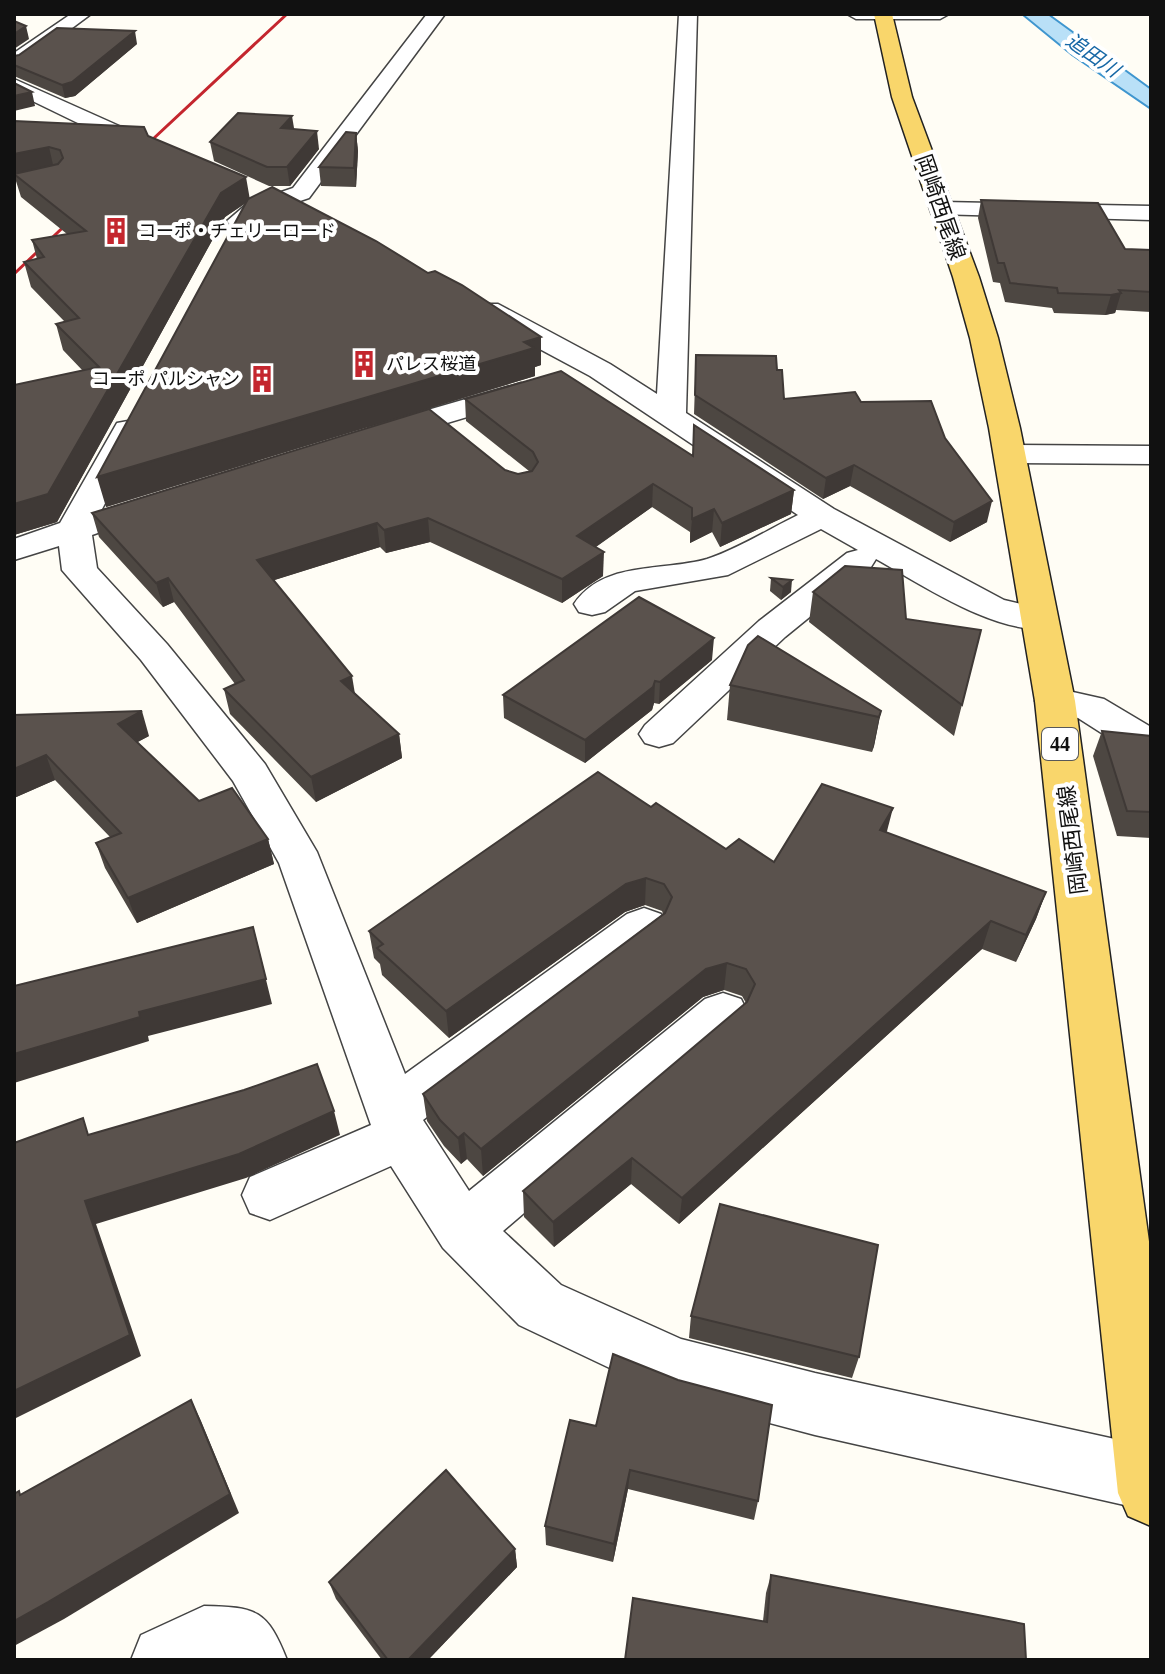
<svg xmlns="http://www.w3.org/2000/svg" width="1165" height="1674" font-family="'Times New Roman','Noto Sans JP',serif">
<style>
.water{fill:#b9e0f7;stroke:#3f96cf;stroke-width:2}
.lines{fill:none;stroke-linecap:round;stroke-linejoin:round}
.minor-casing{stroke:#444;stroke-width:3}
.major-casing{stroke:#222;stroke-width:3}
.minor{fill:#fff;fill-rule:evenodd}
.major{fill:#f9d66b;fill-rule:evenodd}
.rail{stroke:#c4262e;stroke-width:3}
.wall{fill:#4d4742}
.shaded-wall{fill:#3f3936}
.building{fill:#5a524d;stroke:#3f3936;stroke-width:2}
.labels{text-anchor:middle;stroke-width:8;stroke-linejoin:round;paint-order:stroke}
.far-poi-label{font-size:18px;fill:#111;stroke:#fff;text-anchor:start}
.far-water-label{font-size:20px;font-style:italic;fill:#1768a6;stroke:#fff}
.shield{fill:#fff;stroke:#585858;stroke-width:2}
.shield-label{font-size:20px;font-weight:bold;fill:#111}
.street-label{font-size:22px;fill:#111;stroke:#fff}
</style>
<rect width="100%" height="100%" fill="#fffdf5"/>
<polygon class="water" points="1048,14 1151,89 1151,109 1072,55 1023,15"/>
<g class="lines">
<g class="minor-casing">
<g id="minor">
<polygon points="71,14 91,14 21,66 14,68 14,53"/>
<polygon points="427,14 445,14 309,198 264,213 247,226 231,226 227,221 248,203 293,188"/>
<path d="M679 14H697L686 413 834 509 1004 600 1051 611 1056 619 1051 627C1002 639 919 583 876 559L871 567 785 637 673 743 659 747 645 743 639 734 645 725 759 621 847 553 858 550 821 529 728 575 635 591 605 612 592 615 579 612 574 604C604 560 662 572 707 559 738 549 769 529 798 515L590 376 478 316 475 310 478 304H498L610 364 657 394Z"/>
<polygon points="847,14 949,14 940,19 856,19"/>
<polygon points="14,79 137,134 140,139 129,145 121,144 14,92"/>
<polygon points="943,202 1151,206 1151,220 935,214 931,209 935,204"/>
<polygon points="521,383 531,386 536,392 531,398 380,443 369,441 365,434 369,427"/>
<polygon points="128,421 139,423 143,430 101,511 112,514 117,521 112,528 92,535 97,568 167,644 265,764 317,852 405,1074 627,914 644,908 661,914 667,926 661,938 423,1120 469,1191 705,999 723,993 741,999 748,1013 741,1027 503,1231 561,1285 681,1339 815,1373 1151,1447 1151,1511 815,1435 676,1398 654,1389 519,1325 443,1248 391,1166 270,1220 250,1213 242,1195 250,1177 371,1125 279,863 233,781 141,660 68,577 62,570 59,546 14,560 14,539 60,523 113,430 117,423"/>
<polygon points="1012,445 1151,446 1151,464 1012,463 1001,461 996,454 1001,447"/>
<polygon points="1055,688 1104,699 1151,727 1151,759 1136,755 1078,718 1041,710 1035,701 1041,692"/>
<path d="M204 1606C257 1607 267 1610 287 1660H131L141 1635Z"/>
</g>
</g>
<g class="major-casing">
<polygon id="major" points="874,14 892,14 912,97 979,277 998,338 1020,428 1075,701 1151,1256 1151,1526 1128,1516 1118,1493 1035,701 989,428 970,338 953,277 892,97"/>
</g>
<use href="#minor" class="minor"/>
<use href="#major" class="major"/>
<g class="rail">
<polyline points="138,153 287,14"/>
<polyline points="14,274 76,215"/>
</g>
</g>
<g class="wall">
<polygon points="137,44 75,96 65,98 14,76 14,56"/>
<polygon points="14,121 148,136 250,198 541,365 535,367 535,376 106,507 246,203 225,217 57,522 14,535 14,385 83,371 63,350 56,324 65,322 31,287 24,262 37,259 32,240 67,234 21,197 15,178 14,178"/>
<polygon points="294,129 319,149 290,186 269,186 214,161 210,142"/>
<polygon points="356,133 358,151 356,187 321,186 319,167"/>
<polygon points="981,200 1125,249 1151,250 1151,312 1116,310 1115,313 1105,315 1054,313 1052,308 1005,302 1000,283 993,282 978,218"/>
<polygon points="696,355 777,370 784,399 945,438 987,522 950,542 850,486 823,499 694,414"/>
<polygon points="465,399 693,455 694,425 794,490 791,514 720,547 712,532 690,543 690,532 652,507 596,547 603,576 562,603 430,542 386,553 380,547 274,580 355,693 399,734 402,758 316,802 230,714 224,689 235,684 174,602 163,607 99,537 92,513 505,470 518,474 529,471 466,421"/>
<polygon points="771,578 791,592 781,600 770,591"/>
<polygon points="813,592 906,619 981,630 954,736 809,622"/>
<polygon points="712,660 659,704 654,703 652,710 585,763 504,718 503,695"/>
<polygon points="730,685 881,711 874,746 872,752 727,720"/>
<polygon points="14,715 149,736 137,742 199,801 268,839 274,864 137,923 105,868 96,843 110,837 55,780 14,798"/>
<polygon points="1102,731 1151,736 1151,838 1117,836 1093,756"/>
<polygon points="651,807 726,849 774,862 887,833 1046,892 1036,919 1016,962 982,949 679,1224 631,1184 554,1247 524,1217 523,1191 746,1003 742,996 724,990 703,997 483,1176 467,1159 461,1164 444,1146 427,1121 423,1094 663,914 662,911 645,905 625,912 449,1038 382,975 380,964 374,958 369,931"/>
<polygon points="691,1316 859,1357 852,1378 689,1338"/>
<polygon points="570,1420 758,1501 754,1520 628,1489 613,1562 546,1545 545,1526"/>
<polygon points="515,1549 517,1567 428,1660 382,1660 336,1599 329,1582"/>
<polygon points="771,1575 1026,1660 763,1621 766,1593"/>
</g>
<g class="shaded-wall">
<polygon points="26,26 29,39 14,49 14,34"/>
<polygon points="135,31 137,44 75,96 65,98 62,85"/>
<polygon points="32,92 35,106 14,111 14,96"/>
<polygon points="292,116 295,134 281,128"/>
<polygon points="317,131 319,149 290,186 287,167"/>
<polygon points="356,133 358,151 356,187 354,168"/>
<polygon points="49,147 54,169 14,174 15,178 14,178 14,154"/>
<polygon points="246,177 250,200 225,217 57,522 14,535 14,504 221,193"/>
<polygon points="1121,293 1115,313 1105,315 1111,295"/>
<polygon points="541,337 541,365 535,367 535,376 106,507 97,477"/>
<polygon points="854,465 850,486 823,499 826,478"/>
<polygon points="653,484 652,507 577,560 577,536"/>
<polygon points="794,490 791,514 720,547 722,523"/>
<polygon points="992,501 987,522 950,542 954,522"/>
<polygon points="714,509 712,532 690,543 692,519"/>
<polygon points="428,518 430,542 386,553 384,530"/>
<polygon points="377,523 380,547 262,584 257,560"/>
<polygon points="604,552 603,576 562,603 562,579"/>
<polygon points="168,578 174,602 163,607 156,583"/>
<polygon points="792,580 791,592 781,600 783,587"/>
<polygon points="714,638 712,660 659,704 660,682"/>
<polygon points="352,676 356,700 341,681"/>
<polygon points="655,681 654,703 652,710 585,763 585,740"/>
<polygon points="142,711 149,736 125,749 118,724"/>
<polygon points="881,711 874,746 872,752 879,717"/>
<polygon points="399,734 402,758 316,802 311,777"/>
<polygon points="46,755 55,780 14,798 14,769"/>
<polygon points="893,808 886,835 880,830"/>
<polygon points="268,839 274,864 137,923 128,898"/>
<polygon points="646,878 645,905 625,912 449,1038 446,1011 626,884"/>
<polygon points="1046,892 1036,919 1016,962 1026,935"/>
<polygon points="991,921 982,949 679,1224 682,1198"/>
<polygon points="253,927 272,1004 148,1036 149,1041 14,1083 14,1054 139,1012"/>
<polygon points="727,963 724,990 703,997 483,1176 481,1149 706,969"/>
<polygon points="334,1111 340,1135 246,1178 96,1224 141,1356 14,1419 14,1391 85,1201"/>
<polygon points="464,1133 467,1159 461,1164 458,1138"/>
<polygon points="632,1158 631,1184 554,1247 553,1222"/>
<polygon points="191,1400 201,1421 239,1513 64,1619 14,1646 14,1621"/>
<polygon points="630,1470 628,1489 613,1562 614,1544"/>
<polygon points="515,1549 517,1567 428,1660 408,1660"/>
</g>
<g class="building">
<polygon points="14,21 26,26 14,34"/>
<polygon points="57,28 135,31 72,82 62,85 14,65 14,56 19,55"/>
<polygon points="14,83 32,92 14,96"/>
<polygon points="238,113 292,116 281,128 317,131 287,167 267,167 210,142"/>
<polygon points="14,121 144,127 148,136 246,177 221,193 48,494 14,504 14,385 99,367 56,324 79,318 24,262 44,257 32,240 86,231 14,174 58,164 63,158 60,150 49,147 14,154"/>
<polygon points="346,132 356,133 354,168 319,167"/>
<polygon points="272,187 376,241 428,273 435,271 462,285 541,337 524,342 534,348 97,477 248,199"/>
<polygon points="981,200 1098,203 1125,249 1151,250 1151,292 1119,290 1121,293 1111,295 1058,293 1057,288 1010,283 1004,263 998,263"/>
<polygon points="696,355 776,356 777,370 782,370 784,399 855,392 861,402 931,401 945,438 992,501 954,522 854,465 826,478 695,395"/>
<polygon points="561,371 693,456 694,425 794,490 722,523 714,509 692,519 692,508 653,484 577,536 604,552 562,579 428,518 384,530 377,523 257,560 352,676 341,681 399,734 311,777 224,689 244,680 168,578 156,583 92,513 429,409 505,470 518,474 532,471 538,462 533,452 465,399"/>
<polygon points="845,566 902,570 906,619 981,630 962,705 813,592"/>
<polygon points="771,578 792,580 783,587"/>
<polygon points="639,597 714,638 660,682 655,681 653,687 585,740 503,695"/>
<polygon points="758,636 881,711 879,717 730,685 748,645"/>
<polygon points="142,711 118,724 199,801 232,788 268,839 128,898 96,843 121,833 46,755 14,769 14,715"/>
<polygon points="1102,731 1151,736 1151,812 1127,811"/>
<polygon points="598,772 651,807 656,803 726,849 739,839 774,862 822,784 893,808 880,830 1046,892 1026,935 991,921 682,1198 632,1158 553,1222 523,1191 747,1002 755,984 746,969 727,963 706,969 481,1149 464,1133 458,1138 440,1120 423,1094 665,913 672,897 664,884 646,878 626,884 446,1011 377,948 383,944 369,931"/>
<polygon points="253,927 266,979 139,1012 140,1017 14,1054 14,986"/>
<polygon points="317,1064 334,1111 239,1154 85,1201 130,1335 14,1391 14,1143 83,1118 88,1135 244,1090"/>
<polygon points="720,1204 878,1245 859,1357 691,1316"/>
<polygon points="613,1354 678,1380 772,1405 758,1501 630,1470 614,1544 545,1526 570,1420 596,1426"/>
<polygon points="191,1400 230,1494 48,1602 14,1621 14,1494 19,1491 20,1495"/>
<polygon points="446,1470 515,1549 408,1660 388,1660 329,1582"/>
<polygon points="771,1575 1024,1624 1026,1660 625,1660 633,1598 767,1622"/>
</g>
<defs>
<g id="building-bare" transform="scale(2.16)"><path d="M-4-6H4V6H1V3H-1V6H-4ZM-2.5-4.3h1.7v1.8h-1.7ZM.8-4.3h1.7v1.8H.8ZM-2.5-1h1.7V.8h-1.7ZM.8-1h1.7V.8H.8Z" fill="#c4262e" stroke="#fff" stroke-width="2.5" paint-order="stroke"/></g>
</defs>
<g fill-rule="evenodd">
<use href="#building-bare" x="116" y="231"/>
<use href="#building-bare" x="364" y="364"/>
<use href="#building-bare" x="262" y="379"/>
</g>
<g class="labels">
<g class="far-poi-label">
<text x="138" y="237">コーポ・チェリーロード</text>
<text x="386" y="370">パレス桜道</text>
<text x="240" y="385" text-anchor="end">コーポ パルシャン</text>
</g>
<g class="far-water-label">
<text transform="translate(1093 55) rotate(35)" y="7">追田川</text>
</g>
<rect class="shield" x="1042" y="728" width="36" height="32" rx="6"/>
<g class="shield-label">
<text x="1060" y="751">44</text>
</g>
<g class="street-label">
<text transform="translate(941 207) rotate(71)" y="8">岡崎西尾線</text>
<text transform="translate(1072 840) rotate(-97)" y="8">岡崎西尾線</text>
</g>
</g>
<rect width="1165" height="1674" fill="none" stroke="#111111" stroke-width="32"/>
</svg>
